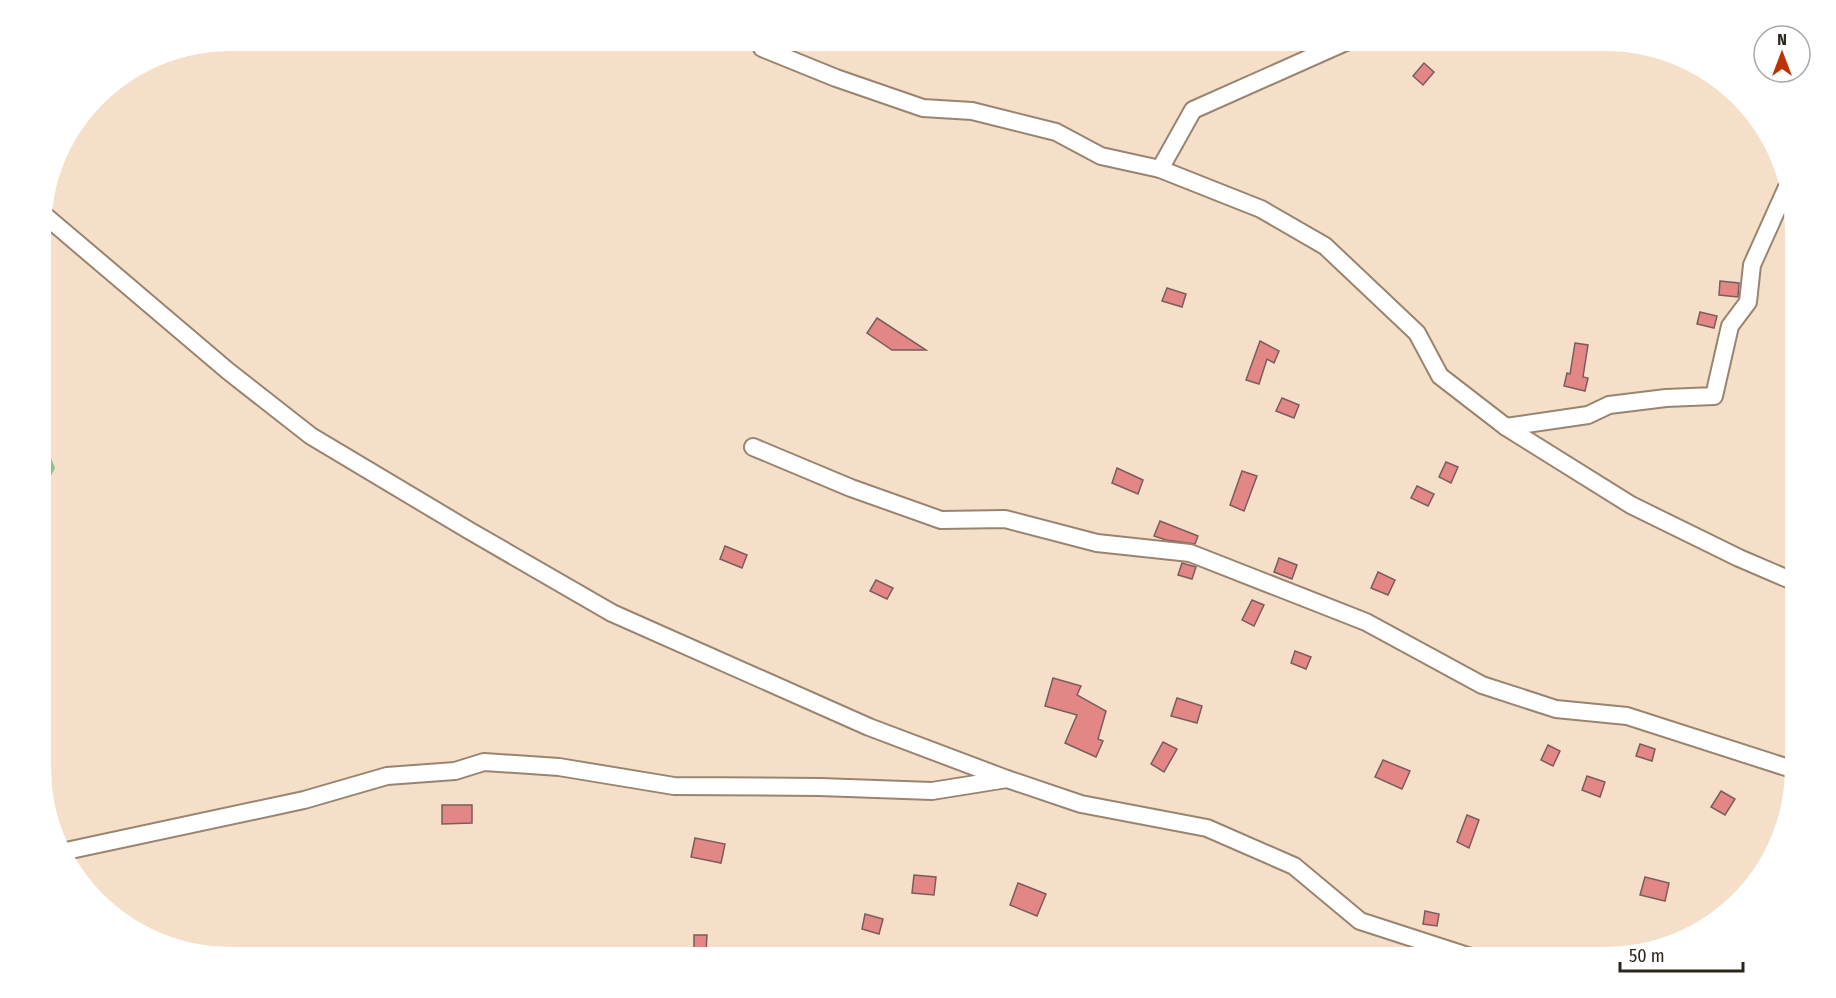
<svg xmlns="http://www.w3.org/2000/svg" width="1836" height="998" font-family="'Fira Sans Condensed',sans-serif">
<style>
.green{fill:#8bc288}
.building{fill:#e28785;stroke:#7a5d5c;stroke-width:1.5}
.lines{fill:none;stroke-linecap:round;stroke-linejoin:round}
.minor-casing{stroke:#998470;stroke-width:20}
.path{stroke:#9c8b7b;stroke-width:3;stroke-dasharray:3 3;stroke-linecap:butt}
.minor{stroke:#fff;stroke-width:16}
</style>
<rect width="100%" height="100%" fill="#f6dfc9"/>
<polygon class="green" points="41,433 55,468 42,493"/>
<g class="building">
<polygon points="1424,63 1434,72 1423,85 1413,76"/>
<polygon points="1720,281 1739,283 1738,297 1719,295"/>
<polygon points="1167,288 1186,294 1182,307 1162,301"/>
<polygon points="1700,312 1717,316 1714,328 1697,324"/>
<polygon points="877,318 926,350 892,350 867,333"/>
<polygon points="1260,341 1279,351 1274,363 1267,359 1259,384 1246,380"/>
<polygon points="1575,343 1588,345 1583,377 1588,378 1585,391 1564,386 1567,373 1570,374"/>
<polygon points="1282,398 1299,405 1294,418 1276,411"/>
<polygon points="1446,462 1458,467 1451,483 1439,477"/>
<polygon points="1117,468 1143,480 1138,494 1112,483"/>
<polygon points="1242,471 1257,476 1244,511 1230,505"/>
<polygon points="1417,486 1434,494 1428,506 1411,498"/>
<polygon points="1160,521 1198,536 1195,544 1166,540 1154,536"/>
<polygon points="725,546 747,555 742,568 720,559"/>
<polygon points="1279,558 1297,565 1292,579 1274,572"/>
<polygon points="1182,563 1196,567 1192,579 1178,575"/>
<polygon points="1378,572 1395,580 1388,595 1371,588"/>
<polygon points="876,580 893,588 887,599 870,591"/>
<polygon points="1252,600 1264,605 1254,626 1242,620"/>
<polygon points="1295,651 1311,657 1306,669 1291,663"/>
<polygon points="1053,678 1081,686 1077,695 1106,711 1098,739 1103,741 1096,757 1065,743 1077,715 1045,706"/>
<polygon points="1177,698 1202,706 1197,723 1171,716"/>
<polygon points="1163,742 1177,749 1164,772 1151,764"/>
<polygon points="1640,744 1655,749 1652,761 1636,756"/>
<polygon points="1548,745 1560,751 1553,766 1541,760"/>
<polygon points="1383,760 1410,771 1402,789 1375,777"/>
<polygon points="1587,776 1605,782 1600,797 1582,790"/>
<polygon points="1721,791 1735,799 1725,815 1711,807"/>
<polygon points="442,805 472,805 472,823 442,824"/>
<polygon points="1467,815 1479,820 1469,848 1457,842"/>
<polygon points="695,838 725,844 721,863 691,857"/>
<polygon points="914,875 936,877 934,895 912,893"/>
<polygon points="1645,877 1669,883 1665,901 1640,895"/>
<polygon points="1018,883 1046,894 1037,916 1010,905"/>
<polygon points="1425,911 1439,914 1437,926 1423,924"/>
<polygon points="865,914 883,919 879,934 862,929"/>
<polygon points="694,935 707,935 706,952 694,952"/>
</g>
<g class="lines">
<g class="minor-casing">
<g id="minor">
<polyline points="762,48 836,78 923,108 972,111 1056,132 1101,156 1160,169 1261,209 1325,246 1417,333 1440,376 1506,427 1631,505 1739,558 1795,582"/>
<polyline points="1160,169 1193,110 1348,41"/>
<polyline points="42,213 228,371 311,436 470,531 612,613 869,727 1007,779 1081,804 1207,828 1294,866 1360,921 1471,957"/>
<polyline points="1506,427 1588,415 1609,405 1666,398 1714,396 1730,326 1748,302 1752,265 1787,187"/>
<polyline points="753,447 851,488 941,520 1005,519 1097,543 1190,553 1366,622 1482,685 1556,709 1627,716 1795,770"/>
<polyline points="66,851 304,800 387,776 455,771 484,762 559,767 674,786 820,787 932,791 1007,779"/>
</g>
</g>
<polyline class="path" points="717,41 748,46"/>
<use href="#minor" class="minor"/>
</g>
<path d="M0 0H1836V998H0ZM230 51H1606A179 179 0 0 1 1785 230V768A179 179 0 0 1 1606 947H230A179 179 0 0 1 51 768V230A179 179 0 0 1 230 51Z" fill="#fff" fill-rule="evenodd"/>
<g transform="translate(1782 54)"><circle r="28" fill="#ffffff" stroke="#aba7a4" stroke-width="1.5"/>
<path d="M0-4.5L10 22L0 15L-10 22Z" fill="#bc3300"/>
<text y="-9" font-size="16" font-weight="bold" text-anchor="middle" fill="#2d241c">N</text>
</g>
<path d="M1620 962v9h123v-9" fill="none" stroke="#2d241c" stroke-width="3"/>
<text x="1629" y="962" font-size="18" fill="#2d241c" stroke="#ffffff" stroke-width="4.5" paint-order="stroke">50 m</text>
</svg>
